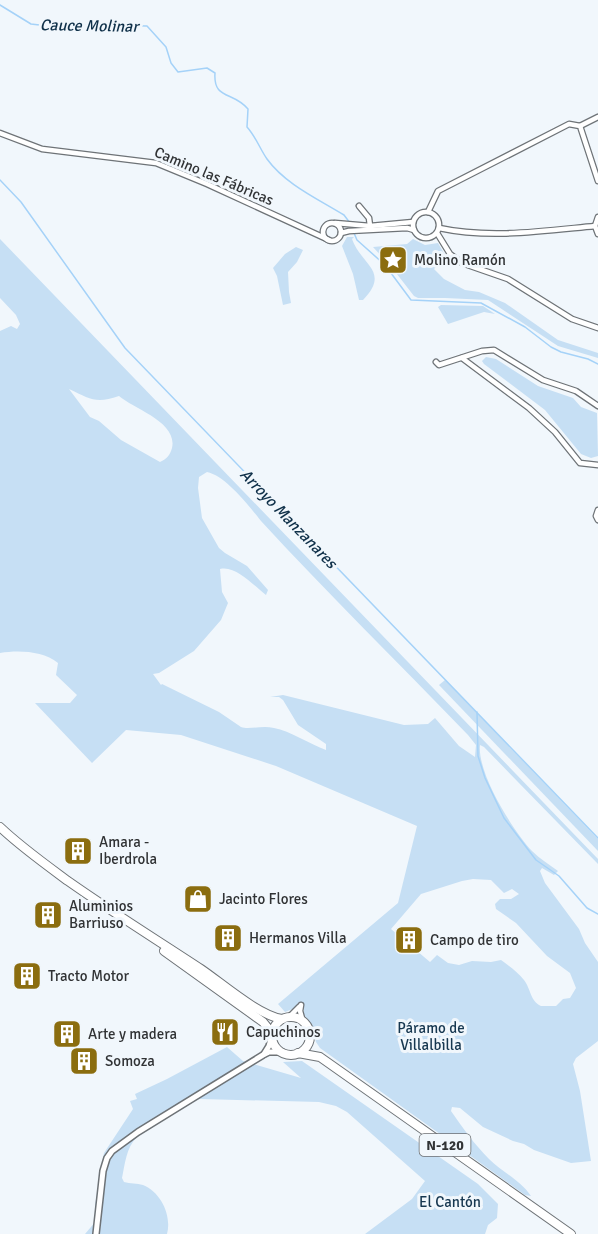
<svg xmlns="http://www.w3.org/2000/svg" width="598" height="1234" font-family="Signika,sans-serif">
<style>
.green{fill:#c6dff4;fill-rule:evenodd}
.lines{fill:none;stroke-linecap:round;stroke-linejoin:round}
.stream{stroke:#a5d2f8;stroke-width:1.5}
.minor-casing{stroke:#6e7377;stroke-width:7}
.tertiary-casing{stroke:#6e7377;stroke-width:8}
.trunk-casing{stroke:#6e7377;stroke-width:10}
.minor{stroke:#fff;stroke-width:4.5}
.tertiary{stroke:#fff;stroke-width:5}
.trunk{stroke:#fff;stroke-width:8}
.labels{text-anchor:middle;stroke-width:6;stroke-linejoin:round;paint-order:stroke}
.shield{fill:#f1f7fc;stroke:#6b6e71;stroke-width:1.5}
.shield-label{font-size:14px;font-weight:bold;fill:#313335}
.street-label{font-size:15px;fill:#313335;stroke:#f1f7fc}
.poi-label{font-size:15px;fill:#313335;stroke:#f1f7fc;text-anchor:start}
.park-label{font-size:15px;fill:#163750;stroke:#f1f7fc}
.water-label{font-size:16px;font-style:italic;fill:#0f3049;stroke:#f1f7fc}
</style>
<rect width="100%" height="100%" fill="#f1f7fc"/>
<g class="green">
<path d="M347 237H354L352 239C361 265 391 271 363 300H359L353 274 342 246Z"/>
<path d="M0 239 598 859V864L484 747 480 745C477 773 513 831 532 851 540 859 550 865 558 871L554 875 542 868 540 871 545 883 579 929 585 943 598 962V1041L576 1058 573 1064 580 1091 591 1161 571 1163 534 1150 524 1144 513 1141 483 1127 460 1108 452 1107 451 1111C462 1127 475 1145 489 1159 502 1172 520 1180 531 1196L525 1195 320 1048 316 1042 312 1025 304 1015 303 1003 299 1002 295 1008 285 1012 278 1004 398 903 417 826 276 766 181 735 126 730 92 763 35 703H70L77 695 56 675 58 663C43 651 19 650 0 653V331L11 326 17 329 20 324 16 315 0 298ZM69 389C90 399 96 404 119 396 134 409 178 422 172 448 170 455 167 459 160 462L121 440 99 421 90 417ZM207 472C226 476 249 506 261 521 328 594 399 663 468 735L476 745 475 757 459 746 435 718 428 724 404 725 283 695 270 697H279L283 700 298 725 326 744V750C310 744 290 731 274 728 262 725 249 730 241 727L219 712 162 684 161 685 153 674 159 673 194 651 221 620 228 603 222 592 220 569C236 565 254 586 266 595L268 590 247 566 225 553 219 548 202 518 198 488 199 477ZM473 879 491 880 504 893 512 889 519 894 511 899H500L495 904 496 909 516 923 547 956 570 973 576 988 570 998 563 999 556 1006H541C530 1001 531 989 524 980 518 972 509 966 501 960L491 962 472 961 459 965 448 963 437 955 430 962 391 929 421 894 462 881Z"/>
<polygon points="413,239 425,245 438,243 445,255 441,259 443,261 434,269 444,279 465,290 479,292 505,303 558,340 598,353 598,358 558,346 488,300 445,298 418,298 414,296 393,269 373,247 407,244"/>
<polygon points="296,247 303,250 297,262 288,272 289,292 291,303 283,305 277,276 273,268 285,254"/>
<polygon points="441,305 483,306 495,314 484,312 448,324 438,307"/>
<polygon points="486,357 496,359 538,386 573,398 581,407 597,413 598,456 591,458 581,454 545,410 484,364 482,361"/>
<polygon points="445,680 598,839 598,851 439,685"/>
<path d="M227 1047 243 1061 301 1078 283 1062 302 1061 478 1184 498 1204 497 1218 488 1225 485 1234H365L412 1199 425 1181 347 1112 336 1106 319 1102 200 1099 195 1100 137 1137C126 1148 125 1164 122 1178L124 1182C130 1184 137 1183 143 1185 161 1192 172 1216 167 1234H85L96 1221 95 1205 104 1153 133 1109 130 1101 137 1099 135 1094 167 1079Z"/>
</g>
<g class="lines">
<g class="stream">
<path d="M0 5 31 24 56 27 93 25 147 26 166 47 171 63 178 72 207 68 215 73C213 100 233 91 248 109L247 127C256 137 260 149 267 159 285 184 318 199 344 215L350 223"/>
<polyline points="0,180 21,202 125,348 598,838"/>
<polyline points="354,233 357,240 385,265 411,300 481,303 525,327 551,347 561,352 588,359 598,364"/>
<polyline points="477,712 478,756 485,778 504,818 536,860 559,876 587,908 598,914"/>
</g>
<g class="minor-casing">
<g id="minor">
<polyline points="580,126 598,117"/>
<polyline points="0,133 42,149 156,163 207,184 329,240"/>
<polyline points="359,206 369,218 370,226"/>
<circle cx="426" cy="225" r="13"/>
<polyline points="428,212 438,191 569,124 580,126 598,181"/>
<polyline points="598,217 595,226 598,234"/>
<polyline points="335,223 370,226 413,222"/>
<circle cx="332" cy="232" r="9"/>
<path d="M439 228C490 239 543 231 595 226"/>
<polyline points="341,233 349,231 407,228 414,230"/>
<polyline points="437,233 450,254 462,263 508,279 572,319 598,328"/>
<polyline points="462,358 529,408 555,432 580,463 598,465"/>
<polyline points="436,362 439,365 482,351 494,350 543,380 576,391 598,406"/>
<polyline points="598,510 596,516 598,520"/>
<polyline points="301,1005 300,1011 303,1022"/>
<polyline points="289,1017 299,1007"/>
</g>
</g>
<g class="tertiary-casing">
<g id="tertiary">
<polyline points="264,1054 269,1046 272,1036"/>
<polyline points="96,1234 103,1171 107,1158 112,1151 138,1132 263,1055 269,1052 282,1052"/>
</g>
</g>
<g class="trunk-casing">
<g id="trunk">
<path d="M0 827C21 847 45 864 68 881 112 912 157 940 201 969 223 984 258 1015 282 1019"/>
<polyline points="164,951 263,1022 272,1033"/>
<circle cx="291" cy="1036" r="19"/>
<polyline points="298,1053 320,1057 571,1234"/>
</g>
</g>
<use href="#minor" class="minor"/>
<use href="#tertiary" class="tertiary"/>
<use href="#trunk" class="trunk"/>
</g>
<defs>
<g id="sight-square" transform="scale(1.5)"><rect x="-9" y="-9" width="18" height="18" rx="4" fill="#8b6d0f" stroke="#f1f7fc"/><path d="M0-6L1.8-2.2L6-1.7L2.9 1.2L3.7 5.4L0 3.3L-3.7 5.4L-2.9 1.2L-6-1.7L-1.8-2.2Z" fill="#fff"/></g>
<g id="building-square" transform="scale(1.5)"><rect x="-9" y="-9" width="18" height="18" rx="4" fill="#8b6d0f" stroke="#f1f7fc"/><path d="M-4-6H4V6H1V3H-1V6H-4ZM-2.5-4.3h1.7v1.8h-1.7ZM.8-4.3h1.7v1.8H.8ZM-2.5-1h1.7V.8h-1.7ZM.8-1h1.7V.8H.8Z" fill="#fff"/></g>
<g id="shop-square" transform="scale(1.5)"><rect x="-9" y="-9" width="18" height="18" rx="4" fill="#8b6d0f" stroke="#f1f7fc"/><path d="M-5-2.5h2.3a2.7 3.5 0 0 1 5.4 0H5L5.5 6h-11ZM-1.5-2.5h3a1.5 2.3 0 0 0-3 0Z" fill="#fff"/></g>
<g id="restaurant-square" transform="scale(1.5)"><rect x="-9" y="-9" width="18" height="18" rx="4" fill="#8b6d0f" stroke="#f1f7fc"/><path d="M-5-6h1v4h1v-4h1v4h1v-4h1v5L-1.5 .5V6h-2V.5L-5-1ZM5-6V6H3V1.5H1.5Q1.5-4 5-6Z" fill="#fff"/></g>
</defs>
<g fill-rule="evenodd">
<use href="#sight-square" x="393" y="260"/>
<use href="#building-square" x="78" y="851"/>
<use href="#shop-square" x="198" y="899"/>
<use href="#building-square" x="48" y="915"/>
<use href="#building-square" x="228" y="938"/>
<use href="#building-square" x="409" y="940"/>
<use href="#building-square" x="27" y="976"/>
<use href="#restaurant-square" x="225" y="1032"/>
<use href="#building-square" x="67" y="1034"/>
<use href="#building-square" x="84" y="1061"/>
</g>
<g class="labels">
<rect class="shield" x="419.5" y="1134" width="51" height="22" rx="4.5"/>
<g class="shield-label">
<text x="445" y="1150">N-120</text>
</g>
<g class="street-label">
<text transform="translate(214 176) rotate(23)" y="5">Camino las Fábricas</text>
</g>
<g class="poi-label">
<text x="414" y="265">Molino Ramón</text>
<text x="99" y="847">Amara -<tspan x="99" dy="17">Iberdrola</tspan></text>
<text x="219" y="904">Jacinto Flores</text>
<text x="69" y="911">Aluminios<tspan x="69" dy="17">Barriuso</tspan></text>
<text x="249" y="943">Hermanos Villa</text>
<text x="430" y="945">Campo de tiro</text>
<text x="48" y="981">Tracto Motor</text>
<text x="246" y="1037">Capuchinos</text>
<text x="88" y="1039">Arte y madera</text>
<text x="105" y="1066">Somoza</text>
</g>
<g class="park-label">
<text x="431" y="1033">Páramo de<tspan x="431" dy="17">Villalbilla</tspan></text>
<text x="450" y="1207">El Cantón</text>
</g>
<g class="water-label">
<text transform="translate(89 25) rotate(1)" y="6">Cauce Molinar</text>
<text transform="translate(289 518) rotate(46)" y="6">Arroyo Manzanares</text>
</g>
</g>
</svg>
